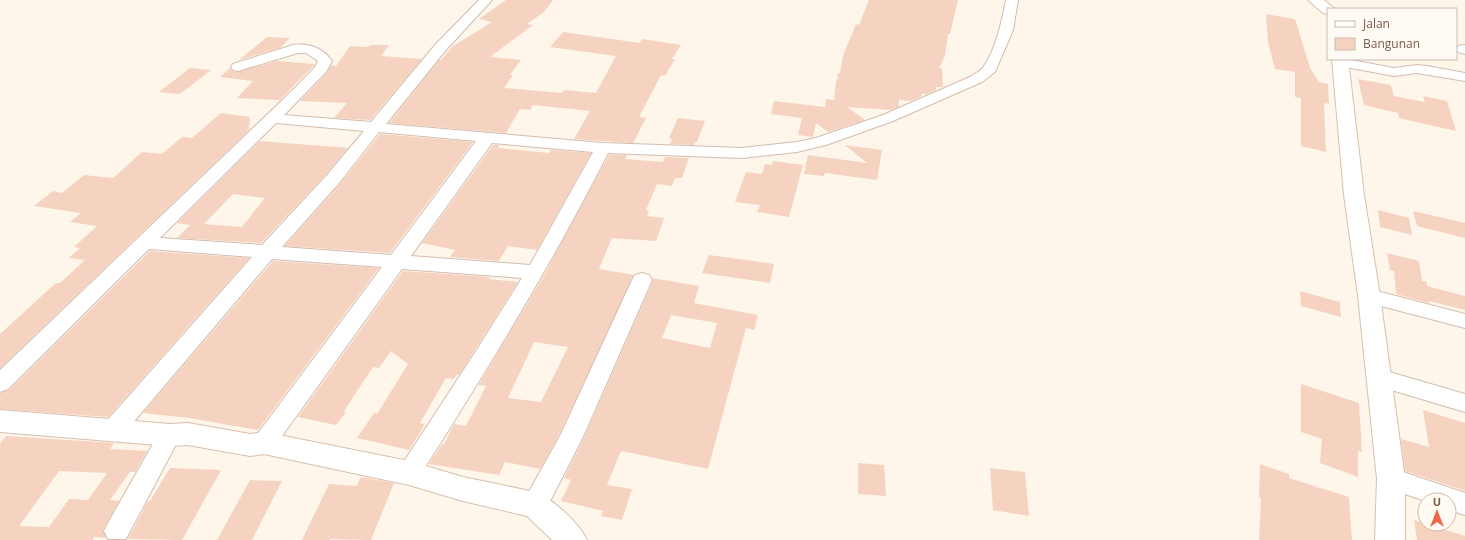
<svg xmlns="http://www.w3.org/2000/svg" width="1465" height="540" font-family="'Open Sans',sans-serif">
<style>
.building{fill:#f6d3c0;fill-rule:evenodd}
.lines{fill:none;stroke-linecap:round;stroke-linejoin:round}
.street-casing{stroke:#d3bcae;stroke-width:2}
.secondary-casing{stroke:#d8bfad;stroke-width:2}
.street{fill:#fff;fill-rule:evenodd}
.secondary{fill:#fff;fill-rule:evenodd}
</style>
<rect width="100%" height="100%" fill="#fef6ea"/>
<g class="building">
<polygon points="506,0 553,0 544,12 527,24 533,25 490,57 521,60 510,75 513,75 504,88 562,93 564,90 596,93 616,56 550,47 563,32 640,43 642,39 681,45 672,59 675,59 665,76 661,75 639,117 646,118 633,143 574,139 590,111 533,105 530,110 520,109 506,133 389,123 439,60 441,60 453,46 492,22 479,19"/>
<polygon points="869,0 958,0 950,34 948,34 945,56 939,68 942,68 943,87 936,87 936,90 927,94 921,94 922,96 911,101 899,100 899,107 890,110 847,107 865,120 828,132 816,123 813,137 798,135 802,118 771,114 774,101 825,107 826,99 834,100 836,81 837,81 838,73 840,73 843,56 856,24 859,25"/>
<polygon points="1266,14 1295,19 1310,68 1319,82 1328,84 1329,104 1324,103 1326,152 1301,146 1301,98 1295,97 1295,72 1275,69 1268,42"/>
<polygon points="267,37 290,38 280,48 239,60"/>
<polygon points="370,45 389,45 381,56 422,59 370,120 334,118 347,103 300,101 327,73 331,65 336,66 350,46 368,47"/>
<polygon points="277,61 315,64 280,100 237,98 253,81 220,77 230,68 233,71 238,72"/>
<polygon points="190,68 211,70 180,94 159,92"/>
<polygon points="1358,79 1391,85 1394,96 1425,102 1423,96 1447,101 1456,131 1399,118 1398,113 1364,105"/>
<polygon points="221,113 250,117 249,130 0,368 0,334 56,283 60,283 85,260 69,258 80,248 74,247 97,226 70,222 81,213 34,206 53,191 62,193 84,175 113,178 142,152 162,154 182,137 192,138"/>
<polygon points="678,118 705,121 697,142 695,142 694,145 670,144 672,139 669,138"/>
<polygon points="380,134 473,142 390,253 285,246 340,184"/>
<path d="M260 141 348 148 326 174 261 243 177 238 190 225 177 223ZM233 194 265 198 242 227 204 224Z"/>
<polygon points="493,145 499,145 498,148 549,153 551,150 591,153 537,250 508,246 499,261 450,257 455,250 422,243"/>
<polygon points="845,145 882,150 877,180 825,173 824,176 804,174 808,155 867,163"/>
<path d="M609 155H627L625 159 663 162 665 157 689 158 682 178H675L672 186 657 184 646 210 649 211 647 216 664 218 656 241 612 238 599 269 634 275 560 433 540 469 505 462 499 475 429 464 442 444H444L454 424 466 426 486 386 478 385 479 384 542 279ZM534 342 568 347 541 402 508 398Z"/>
<polygon points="773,161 803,165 789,217 757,212 760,205 735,202 746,172 762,174 765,164 772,165"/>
<polygon points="1378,210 1409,218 1412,235 1380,227"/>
<polygon points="1413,211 1465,223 1465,238 1417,226"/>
<polygon points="150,251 249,258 108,417 0,409 0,393 9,390"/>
<polygon points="1387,253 1419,261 1422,281 1427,282 1427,286 1465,296 1465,310 1429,301 1429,303 1396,294 1394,271 1390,270"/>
<polygon points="709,255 774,264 770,283 702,273"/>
<polygon points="273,261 379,268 258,430 189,418 143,413"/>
<polygon points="403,271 490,277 489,279 518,282 459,375 457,374 454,379 446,378 420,423 425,424 409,450 357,438 374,413 377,414 408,364 391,351 379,368 373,367 344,411 346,412 336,425 298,417"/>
<path d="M652 278 699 286 694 303 758 315 754 330 746 328 708 469 621 451 607 485 632 489 622 520 601 516 603 511 561 501 571 480 564 478 583 440 653 281ZM671 315 717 323 710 348 662 338Z"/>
<polygon points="1300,291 1340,302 1341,317 1301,306"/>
<polygon points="1301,384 1359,403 1362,452 1358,451 1358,477 1320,463 1322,439 1301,432"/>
<polygon points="1423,410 1465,423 1465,491 1405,471 1401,439 1429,447"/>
<path d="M6 436 114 443 110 449 147 451 135 472H130L110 500 119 501 103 530 106 538 94 537 93 540H0V444ZM59 471 107 473 88 500 69 499 49 527 19 526Z"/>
<polygon points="858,463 884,465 886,496 858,494"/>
<polygon points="1260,464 1289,474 1289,478 1349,497 1352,540 1259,540 1261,498 1259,497"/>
<polygon points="170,468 221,470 182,540 128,539 148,501 150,501"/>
<polygon points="990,468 1025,472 1029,516 993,510"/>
<polygon points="361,477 394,483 371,540 330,539 330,540 302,540 329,484 357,486"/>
<polygon points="250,480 282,481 252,540 217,540"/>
<polygon points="1414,520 1465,536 1465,540 1417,540"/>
</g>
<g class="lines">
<g class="street-casing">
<g id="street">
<path d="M479 0H492L445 51 386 124 603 143 742 148 797 142 816 138 883 115 972 76C976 73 982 70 984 66 996 49 1002 20 1006 0H1018L1013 30 995 72 982 82 893 121 826 145 797 152 742 158 608 153C551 266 485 373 417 480L409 483 401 480 397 473 401 466 478 348 522 278 402 269 272 450 264 453 256 450 252 443 256 436 382 267 272 259 120 438 112 441 104 438 101 431 104 424 252 257 149 249 8 389 0 392V370L296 87 315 67 318 61 306 53H298L238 71 233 70 231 67 233 64 293 45C309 43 323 48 332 61L326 72 284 115 371 122 435 45ZM276 123 364 131 327 175 262 245 160 238ZM379 132 476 141 391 255 282 247 339 183ZM492 143 593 152 530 265 411 256Z"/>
<polygon points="1463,45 1465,45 1465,54 1458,52 1456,49 1458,46"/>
<polygon points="1335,59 1346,59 1394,68 1417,65 1427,66 1465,73 1465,81 1417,73 1394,76 1335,65 1333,62"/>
<polygon points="642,273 649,275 652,280 582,439 544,513 535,516 526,513 523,505 526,497 561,434 632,280 635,275"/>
<polygon points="1369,289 1465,314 1465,328 1362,301 1359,296 1362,291"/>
<polygon points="1379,369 1465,394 1465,412 1371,384 1368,378 1371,372"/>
<polygon points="170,425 178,428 181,435 126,539 108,539 104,531 108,523 162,428"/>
<polygon points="1391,468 1465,493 1465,515 1449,510 1449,500 1425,500 1425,501 1382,486 1379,479 1382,472"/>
</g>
</g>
<g class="secondary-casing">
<g id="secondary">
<polygon points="1308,0 1324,0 1335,9 1328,9 1328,14 1323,13"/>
<polygon points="1332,59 1348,59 1364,195 1380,296 1405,479 1405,540 1375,540 1377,479 1358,296 1344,195"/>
<path d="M0 410 170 424 188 423 250 434 264 432 409 461 463 477 535 492C552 498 579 523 587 540H552L527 516 463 501 409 485 264 454 250 456 188 445 170 446 0 432Z"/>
</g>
</g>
<use href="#street" class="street"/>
<use href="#secondary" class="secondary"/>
</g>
<rect x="1327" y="8" width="130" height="52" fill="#fffaf3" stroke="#cbbaaf"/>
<rect x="1335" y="21" width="20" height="6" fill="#ffffff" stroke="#cbbaaf"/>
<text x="1363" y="28" font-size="12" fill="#7d5a4a">Jalan</text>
<rect x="1335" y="38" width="20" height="12" fill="#f6d3c0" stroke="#cbbaaf"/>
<text x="1363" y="48" font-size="12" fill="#7d5a4a">Bangunan</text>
<g transform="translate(1437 512)"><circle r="19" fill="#fffaf3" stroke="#cbbaaf"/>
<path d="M0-3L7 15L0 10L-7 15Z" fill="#f16647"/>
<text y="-6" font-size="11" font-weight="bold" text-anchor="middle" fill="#7d5a4a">U</text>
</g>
</svg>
